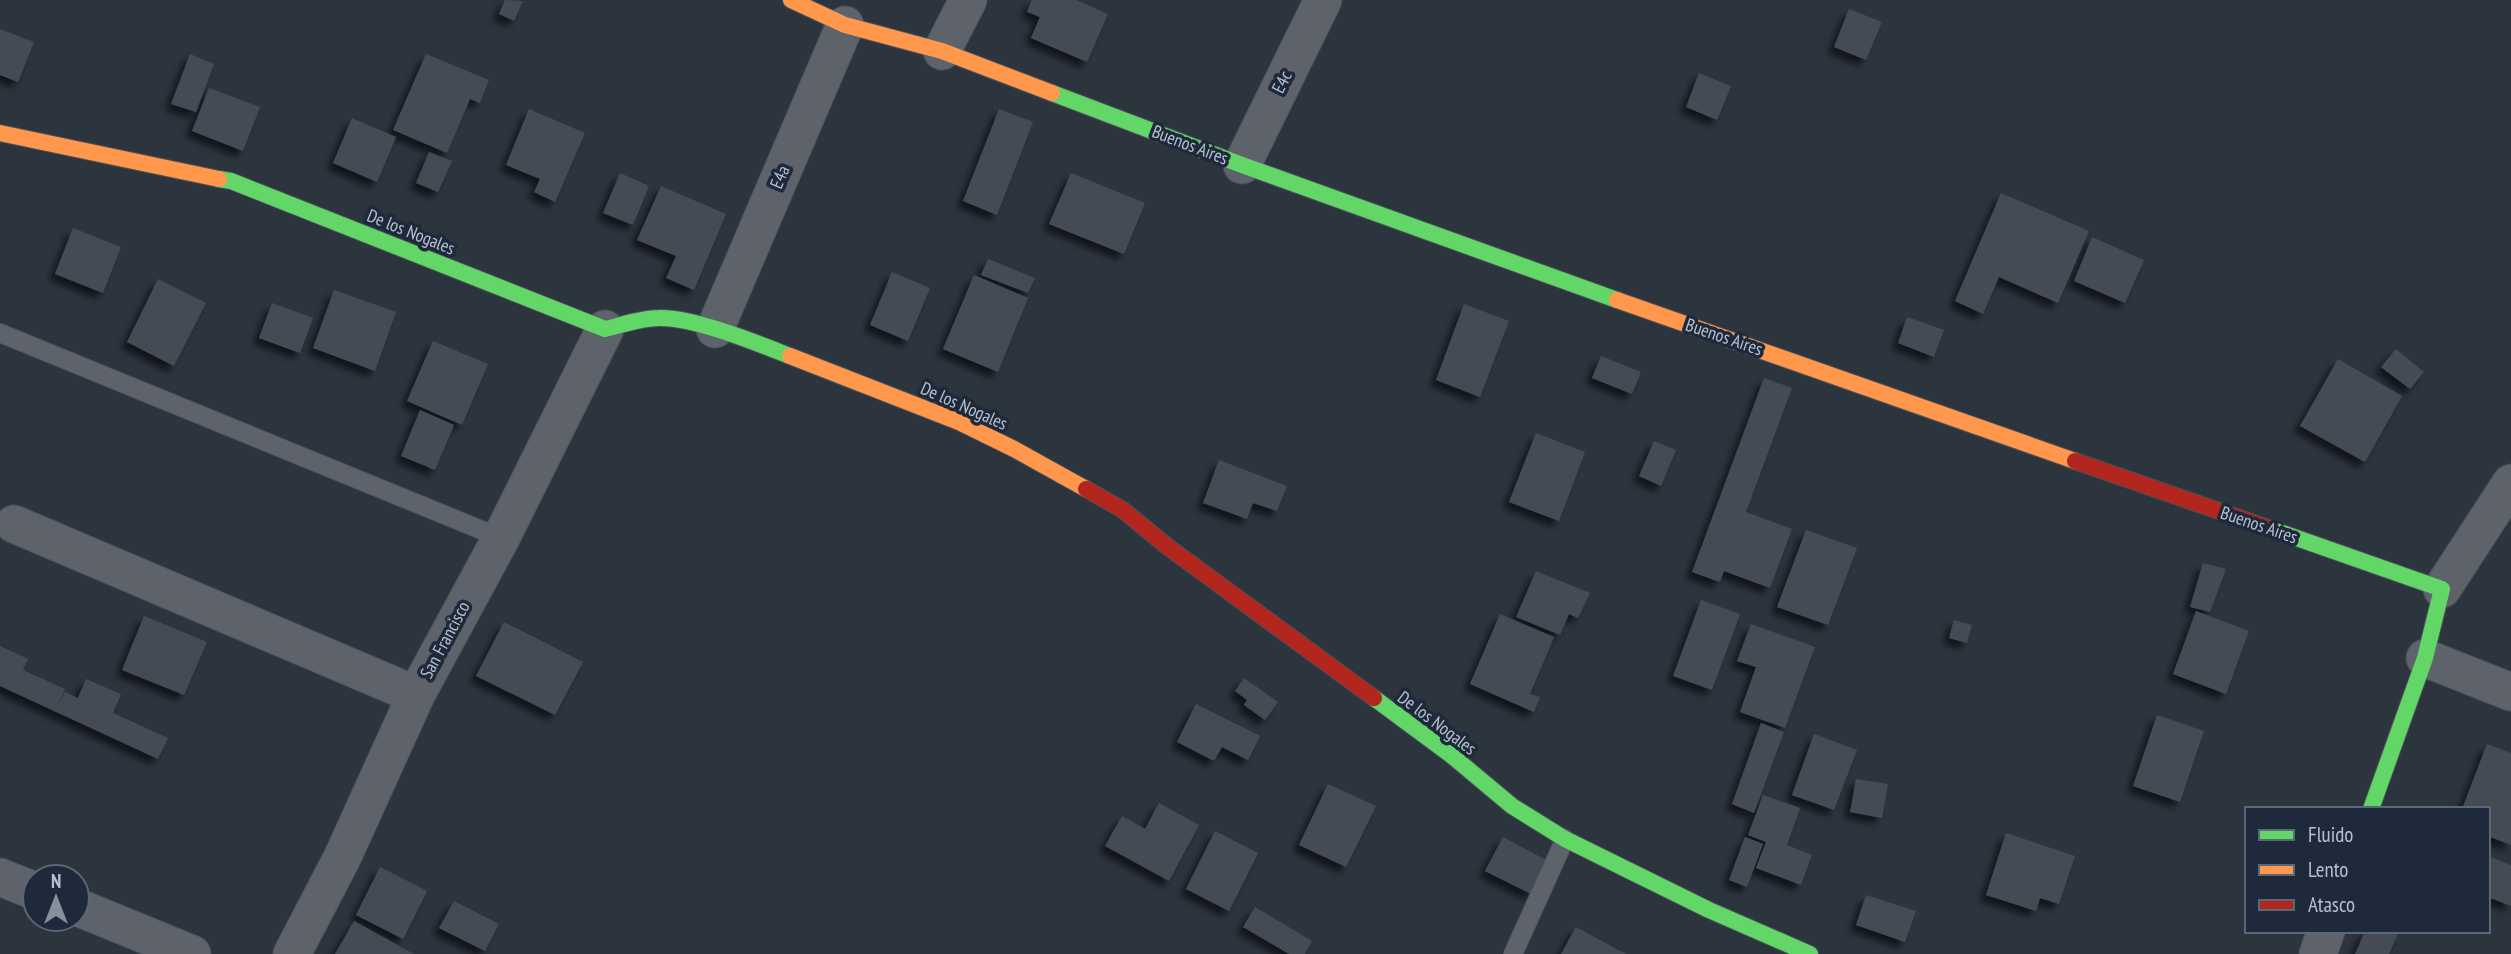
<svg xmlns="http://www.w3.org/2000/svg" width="2511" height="954" font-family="'PT Sans Narrow',sans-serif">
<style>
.building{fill:#454c54;filter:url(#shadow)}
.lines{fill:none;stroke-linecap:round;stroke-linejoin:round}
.lane-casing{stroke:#4b5058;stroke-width:20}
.street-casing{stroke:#4b5058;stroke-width:39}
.fast-casing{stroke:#4b5058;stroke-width:18}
.slow-casing{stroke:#4b5058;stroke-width:18}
.jam-casing{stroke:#4b5058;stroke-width:18}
.lane{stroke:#5d626b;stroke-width:18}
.street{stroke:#5d626b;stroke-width:37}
.fast{stroke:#63d668;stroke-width:16}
.slow{stroke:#ff974d;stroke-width:16}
.jam{stroke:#b3261e;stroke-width:16}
.labels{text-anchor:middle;stroke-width:7;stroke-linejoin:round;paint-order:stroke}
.street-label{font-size:18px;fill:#b7c0ce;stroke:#1e2a3b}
</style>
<defs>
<filter id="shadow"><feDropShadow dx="-6" dy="6" stdDeviation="3.5" flood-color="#0009"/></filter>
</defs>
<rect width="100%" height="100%" fill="#2c343e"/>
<g class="building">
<polygon points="505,0 523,1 514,21 499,14"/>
<polygon points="1032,0 1076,0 1108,14 1087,62 1031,38 1040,17 1027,12"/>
<polygon points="1849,9 1882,22 1866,60 1834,47"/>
<polygon points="0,29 34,42 18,82 0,75"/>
<polygon points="190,54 214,64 196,112 171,104"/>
<polygon points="426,54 489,80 480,103 470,99 447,153 393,130"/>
<polygon points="1699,73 1731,86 1717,120 1686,107"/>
<polygon points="209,88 260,107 243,151 192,131"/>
<polygon points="529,109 585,133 555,202 534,192 540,179 506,165"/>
<polygon points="999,109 1033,122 997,215 963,201"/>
<polygon points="352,118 396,137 377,182 333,163"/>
<polygon points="429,152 452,161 438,192 416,183"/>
<polygon points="620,173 649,186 633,225 603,213"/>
<polygon points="1071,173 1145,203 1124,254 1049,224"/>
<polygon points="661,186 726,214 694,290 666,278 676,256 637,240"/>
<polygon points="2001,193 2089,231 2058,303 1999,277 1983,314 1955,301"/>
<polygon points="73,228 121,247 103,293 55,274"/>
<polygon points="2092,237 2144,260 2125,303 2074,281"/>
<polygon points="988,259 1035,278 1028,293 981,275"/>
<polygon points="892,272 930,288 908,341 870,325"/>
<polygon points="974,275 1028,298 998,372 943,349"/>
<polygon points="158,279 206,303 174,366 127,342"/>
<polygon points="334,290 396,312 375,371 313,348"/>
<polygon points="272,303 313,318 300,353 259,338"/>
<polygon points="1464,304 1509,321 1480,397 1436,380"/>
<polygon points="1907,317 1944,330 1934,357 1898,343"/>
<polygon points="433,341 488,364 462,425 407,401"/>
<polygon points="2396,349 2424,372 2410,389 2381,367"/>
<polygon points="1601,356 1641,372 1632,394 1592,378"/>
<polygon points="2338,359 2402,396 2365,462 2300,426"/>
<polygon points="1764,378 1792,388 1746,512 1792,529 1770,588 1724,571 1720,582 1692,572"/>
<polygon points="420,410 454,425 435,470 401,456"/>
<polygon points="1536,433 1585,452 1559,521 1509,502"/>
<polygon points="1654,441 1676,450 1661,486 1639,476"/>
<polygon points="1219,460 1287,486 1277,511 1253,503 1247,519 1203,503"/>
<polygon points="1806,530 1857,548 1828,625 1777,607"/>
<polygon points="2203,563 2226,569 2210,612 2190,607"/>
<polygon points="1536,571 1590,593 1578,618 1569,614 1560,635 1516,617"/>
<polygon points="1701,600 1740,614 1712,690 1673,676"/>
<polygon points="2196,611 2249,631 2226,694 2173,674"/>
<polygon points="1500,614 1554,637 1530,694 1540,697 1534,712 1470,684"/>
<polygon points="144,616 207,642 184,695 122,670"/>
<polygon points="1954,620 1972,625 1967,643 1949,638"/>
<polygon points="504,622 583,662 555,715 476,676"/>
<polygon points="1751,624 1815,647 1785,728 1740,712 1756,667 1737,661"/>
<polygon points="0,646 28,659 23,670 65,689 57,707 65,692 78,698 86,679 121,694 113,713 168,738 158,759 0,686"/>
<polygon points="1244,678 1278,702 1265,720 1244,705 1247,700 1235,691"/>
<polygon points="1196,704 1260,736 1248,760 1222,747 1214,761 1177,742"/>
<polygon points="2157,715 2204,731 2180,802 2133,786"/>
<polygon points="1761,723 1784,732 1754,813 1732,804"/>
<polygon points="1814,734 1857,750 1834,810 1792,795"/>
<polygon points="2487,744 2511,753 2511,845 2488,836 2488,809 2462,809"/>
<polygon points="1856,779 1888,784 1882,818 1850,812"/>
<polygon points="1328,784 1376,806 1346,867 1299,845"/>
<polygon points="1763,795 1800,808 1787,845 1812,855 1801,885 1756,868 1766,842 1748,835"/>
<polygon points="1159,803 1199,825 1169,881 1105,846 1122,816 1145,829"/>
<polygon points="1215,831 1258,853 1229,911 1186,889"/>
<polygon points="2006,833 2075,856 2059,904 2040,898 2036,911 1986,895"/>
<polygon points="1503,837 1548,861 1531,894 1485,871"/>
<polygon points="1745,837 1763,844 1747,887 1729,880"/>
<polygon points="2488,856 2511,865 2511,906 2488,897"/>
<polygon points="380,867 427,891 403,939 356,915"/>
<polygon points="1866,895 1916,911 1905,942 1856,925"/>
<polygon points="454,901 499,924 485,951 439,928"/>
<polygon points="1255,907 1312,941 1305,954 1289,954 1243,927"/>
<polygon points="354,921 414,954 335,954"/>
<polygon points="1576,927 1626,954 1561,954"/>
<polygon points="2365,931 2399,931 2389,954 2355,954"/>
</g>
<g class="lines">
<g class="lane-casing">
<g id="lane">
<polyline points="0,333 501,538"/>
<polyline points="1513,954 1565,839"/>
</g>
</g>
<g class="street-casing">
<g id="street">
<polyline points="942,51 968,0"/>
<polyline points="1242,165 1323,0"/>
<polyline points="715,329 845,25"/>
<polyline points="14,524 416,695"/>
<polyline points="2442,589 2511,483"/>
<polyline points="2425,658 2511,692"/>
<polyline points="0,877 35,891"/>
<polyline points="77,907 192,954"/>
<polyline points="292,954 343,856 416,695 501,538 605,329"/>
<polyline points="2318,954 2326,931"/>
</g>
</g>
<g class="fast-casing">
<g id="fast">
<polyline points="1052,93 1242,165 1617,300"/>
<path d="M219 179 231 181 605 329C622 325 641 318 659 318 693 317 757 343 790 356"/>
<polyline points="2268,528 2442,589 2425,658 2371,809"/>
<polyline points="1374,698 1451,755 1512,806 1565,839 1709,910 1810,954"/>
</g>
</g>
<g class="slow-casing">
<g id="slow">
<polyline points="791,0 845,25 942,51 1052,93"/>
<polyline points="0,133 219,179"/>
<polyline points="1617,300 2075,461"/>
<polyline points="790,356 959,422 1014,449 1086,489"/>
</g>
</g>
<g class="jam-casing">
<g id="jam">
<polyline points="2075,461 2268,528"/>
<polyline points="1086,489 1123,510 1168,547 1374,698"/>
</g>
</g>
<use href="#lane" class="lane"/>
<use href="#street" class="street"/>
<use href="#fast" class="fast"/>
<use href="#slow" class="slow"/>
<use href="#jam" class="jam"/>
</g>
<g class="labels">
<g class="street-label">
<text transform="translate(1282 82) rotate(-64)" y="6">E4c</text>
<text transform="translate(1190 145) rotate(21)" y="6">Buenos Aires</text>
<text transform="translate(780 177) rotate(-67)" y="6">E4a</text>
<text transform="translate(411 232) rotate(22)" y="6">De los Nogales</text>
<text transform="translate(1724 337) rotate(19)" y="6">Buenos Aires</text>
<text transform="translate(964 406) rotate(24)" y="6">De los Nogales</text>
<text transform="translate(2259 525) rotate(19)" y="6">Buenos Aires</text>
<text transform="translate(445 640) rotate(-62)" y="6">San Francisco</text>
<text transform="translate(1437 723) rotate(37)" y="6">De los Nogales</text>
</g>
</g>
<rect x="2245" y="807" width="245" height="126" fill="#1e2a3b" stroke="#5b6676" stroke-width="2"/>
<rect x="2259" y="830" width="35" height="10" fill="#63d668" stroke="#5b6676" stroke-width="2"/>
<text x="2308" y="842" font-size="21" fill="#b7c0ce">Fluido</text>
<rect x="2259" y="865" width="35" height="10" fill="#ff974d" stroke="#5b6676" stroke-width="2"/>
<text x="2308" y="877" font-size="21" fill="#b7c0ce">Lento</text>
<rect x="2259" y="900" width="35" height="10" fill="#b3261e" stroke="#5b6676" stroke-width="2"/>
<text x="2308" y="912" font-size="21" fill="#b7c0ce">Atasco</text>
<g transform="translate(56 898)"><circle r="33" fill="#1e2a3b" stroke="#5b6676" stroke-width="2"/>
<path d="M0-5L12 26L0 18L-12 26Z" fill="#868f9c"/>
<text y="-10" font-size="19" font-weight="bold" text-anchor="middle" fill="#b7c0ce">N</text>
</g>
</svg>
